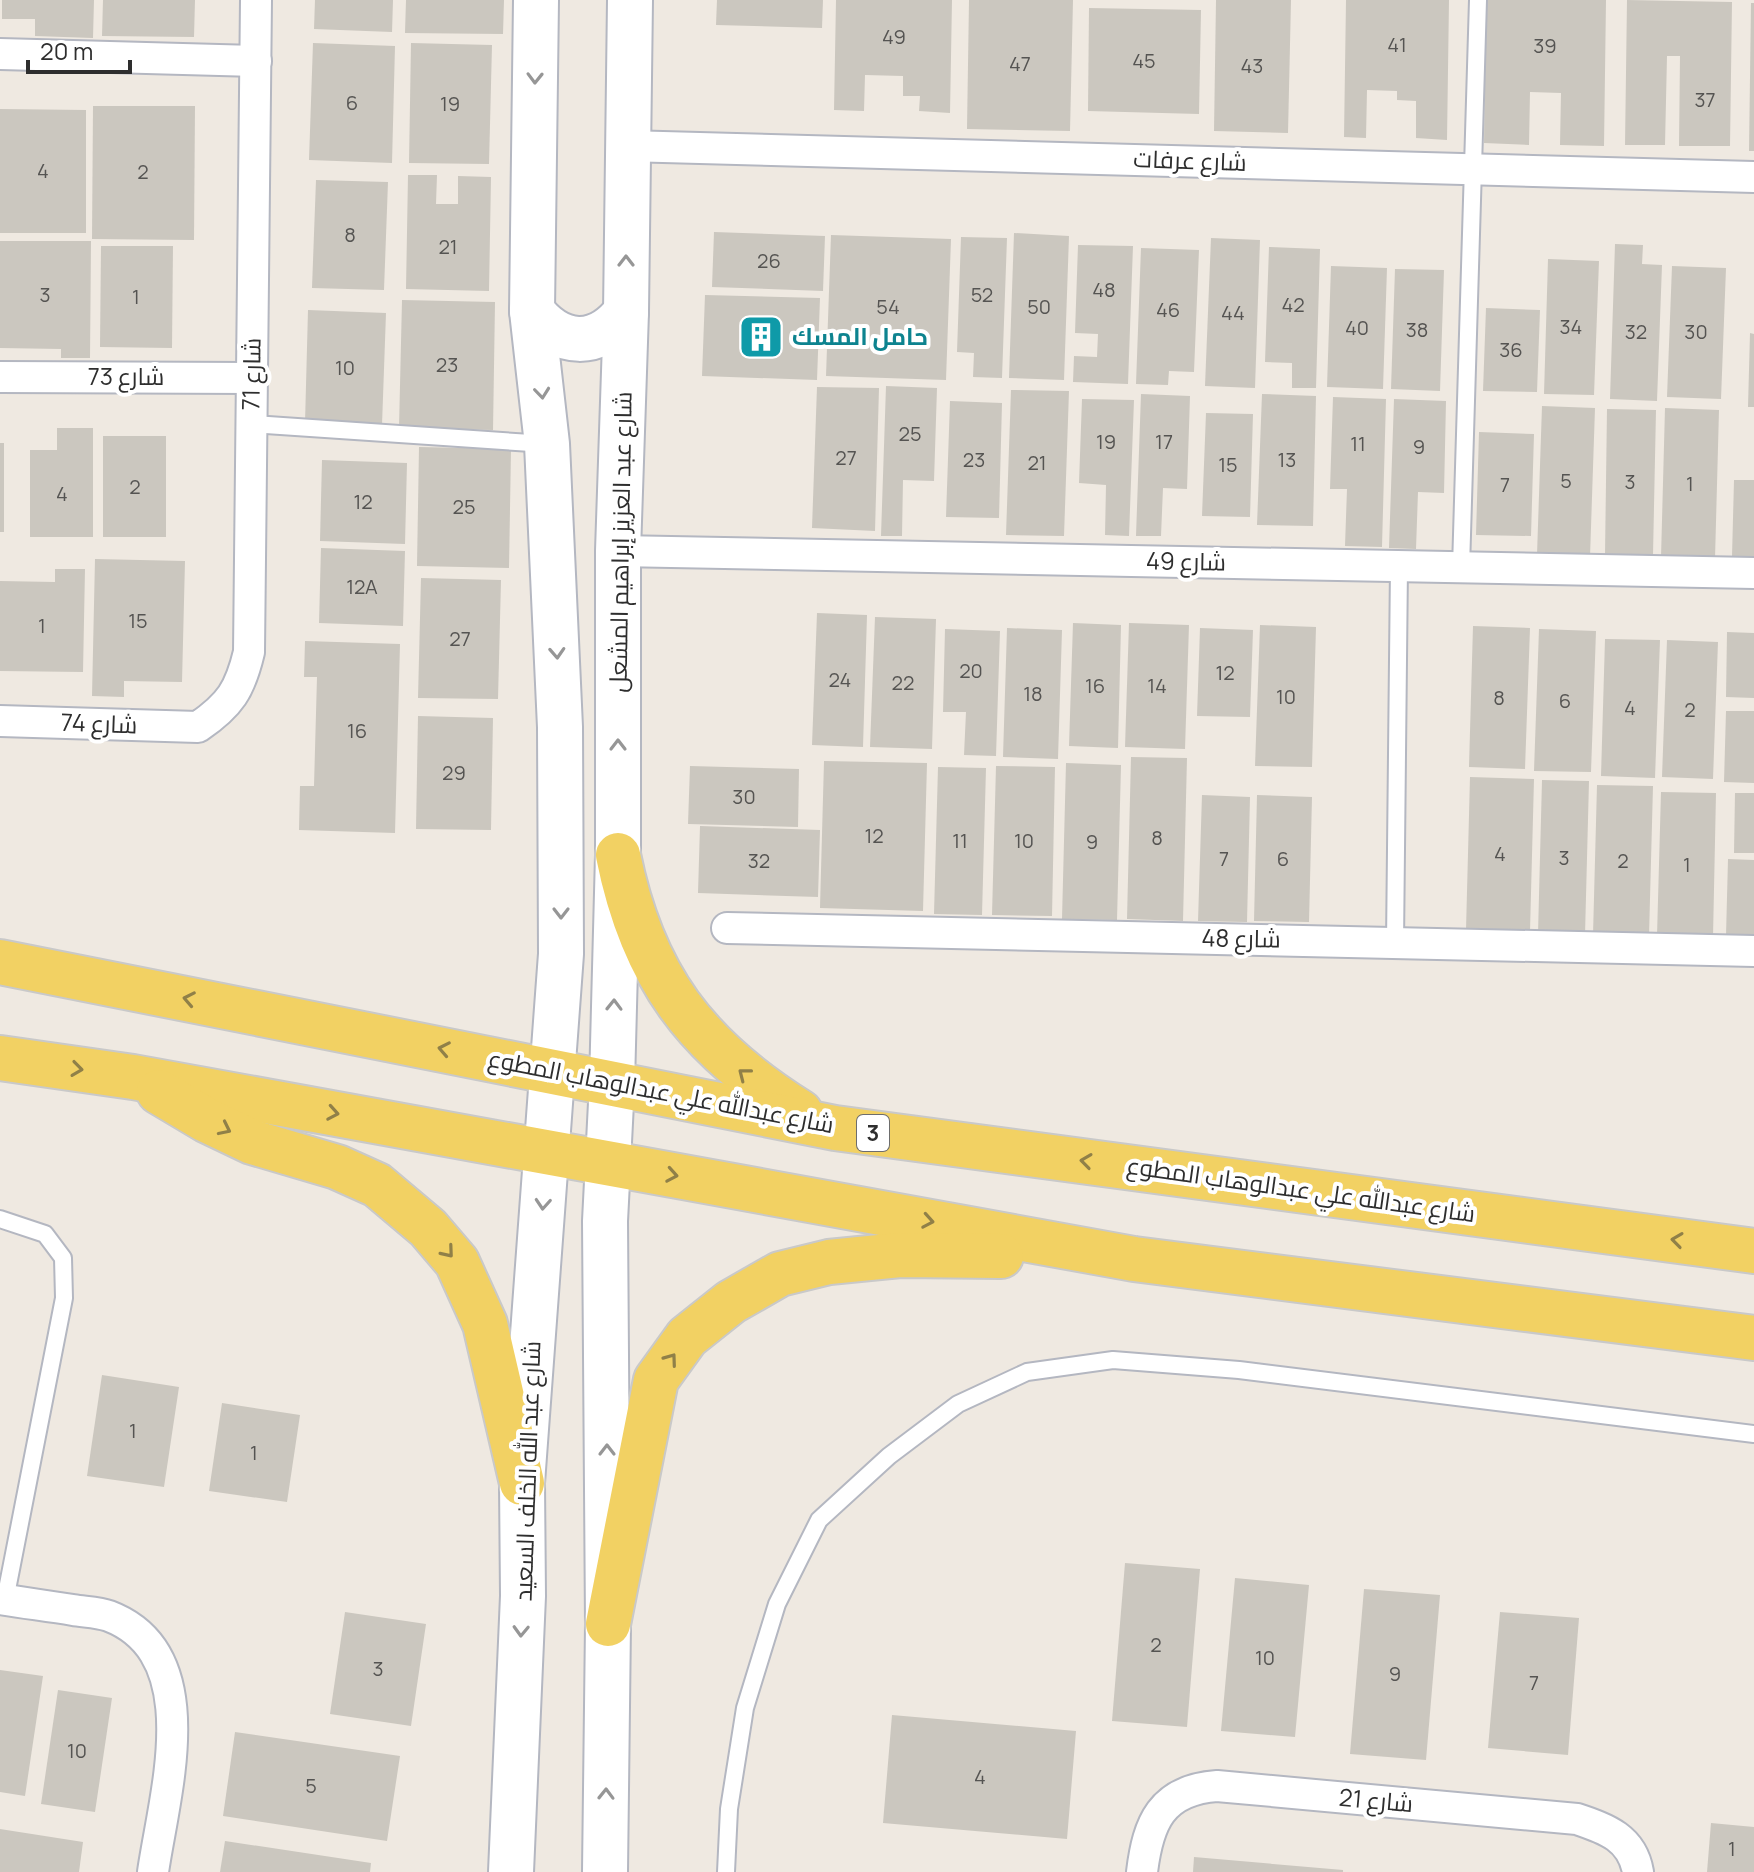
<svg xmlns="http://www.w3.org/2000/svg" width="1754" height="1872" font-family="Manrope,Cairo,sans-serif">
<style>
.building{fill:#cbc7bf}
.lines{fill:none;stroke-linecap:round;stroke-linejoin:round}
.service-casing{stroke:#b4b7c1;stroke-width:20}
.minor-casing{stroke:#b4b7c1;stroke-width:34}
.secondary-casing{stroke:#b4b7c1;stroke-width:48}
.primary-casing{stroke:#c9c9c9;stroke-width:48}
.service{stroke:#fff;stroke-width:16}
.minor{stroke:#fff;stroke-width:30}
.secondary{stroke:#fff;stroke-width:44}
.primary{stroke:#f2d163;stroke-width:44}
.oneway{stroke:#969696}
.oneway2{stroke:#908048}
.labels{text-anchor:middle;stroke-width:8;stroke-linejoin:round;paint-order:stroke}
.number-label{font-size:20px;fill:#555452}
.shield{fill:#fff;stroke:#6d6d6d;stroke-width:2}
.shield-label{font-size:22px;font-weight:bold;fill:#2e2e2e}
.street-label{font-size:24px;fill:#2e2e2e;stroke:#fff}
.culture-label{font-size:24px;font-weight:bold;fill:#0d838f;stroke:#fff;text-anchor:start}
</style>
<rect width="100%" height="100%" fill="#efe9e1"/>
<g class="building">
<polygon points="2,0 94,0 93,38 35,36 35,19 2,19"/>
<polygon points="103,0 195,0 194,37 102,36"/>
<polygon points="315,0 393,0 392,32 314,29"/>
<polygon points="406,0 504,0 503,34 405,33"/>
<polygon points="717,0 823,0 822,28 716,25"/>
<polygon points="836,0 952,0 950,113 919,111 920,96 903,96 903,76 865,75 864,111 834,110"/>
<polygon points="969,0 1073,0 1070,131 967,129"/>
<polygon points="1216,0 1291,0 1288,133 1214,131"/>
<polygon points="1346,0 1449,0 1447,140 1416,138 1416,101 1397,100 1397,91 1367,90 1366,138 1344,137"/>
<polygon points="1486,0 1606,0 1604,146 1560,145 1561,93 1530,92 1529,145 1484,143"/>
<polygon points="1627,0 1732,2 1730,146 1679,146 1680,56 1667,56 1665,145 1625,145"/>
<polygon points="1751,3 1754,3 1754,151 1749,151"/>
<polygon points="1089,8 1201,10 1199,114 1088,111"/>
<polygon points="313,43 395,46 392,163 309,160"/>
<polygon points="411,43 492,45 489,164 409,163"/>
<polygon points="93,106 195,106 194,240 92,239"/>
<polygon points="0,109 86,110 86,233 0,233"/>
<polygon points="408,175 437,175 436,204 458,204 458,176 491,177 489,291 406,289"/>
<polygon points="316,180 388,182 384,290 312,288"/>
<polygon points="714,232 825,236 823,291 712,287"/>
<polygon points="1014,233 1069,236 1064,380 1009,378"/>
<polygon points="831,235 951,239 946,380 826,376"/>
<polygon points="961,237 1007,238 1002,378 973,377 974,353 957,352"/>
<polygon points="1211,238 1260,240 1255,388 1205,386"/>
<polygon points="0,241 91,241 90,358 61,358 61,349 0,348"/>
<polygon points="1615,244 1643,245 1642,264 1662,265 1657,401 1610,399"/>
<polygon points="1078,245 1133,246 1128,384 1073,382 1074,356 1097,357 1098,334 1075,333"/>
<polygon points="101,246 173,246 172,348 100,347"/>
<polygon points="1269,247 1320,249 1316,388 1292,388 1292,363 1265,362"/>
<polygon points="1141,248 1199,250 1194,372 1169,371 1168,385 1136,384"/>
<polygon points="1548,259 1599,261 1594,395 1544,394"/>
<polygon points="1331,266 1387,268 1383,389 1327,387"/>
<polygon points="1672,266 1726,268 1721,399 1667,397"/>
<polygon points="1395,269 1444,270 1440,391 1391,389"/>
<polygon points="705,295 820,298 817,380 702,376"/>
<polygon points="402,300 495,302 493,430 399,428"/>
<polygon points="1486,308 1540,310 1537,392 1483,391"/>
<polygon points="308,310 386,313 382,425 305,423"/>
<polygon points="1750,333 1754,334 1754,407 1748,407"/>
<polygon points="886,386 937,388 934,481 903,480 902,536 881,536"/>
<polygon points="817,387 879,388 875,531 812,528"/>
<polygon points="1011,390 1069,391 1064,536 1006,535"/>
<polygon points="1141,394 1190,396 1187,489 1163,488 1161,536 1136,536"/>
<polygon points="1262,394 1316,396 1313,526 1257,525"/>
<polygon points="1333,397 1386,399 1382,547 1345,546 1347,489 1330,489"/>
<polygon points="1082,399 1134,400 1129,536 1105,535 1106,485 1079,483"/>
<polygon points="1394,399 1446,401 1444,493 1418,492 1416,549 1389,548"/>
<polygon points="950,401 1002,403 999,518 946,517"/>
<polygon points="1542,406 1595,408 1590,557 1537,555"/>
<polygon points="1665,408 1719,410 1715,559 1661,558"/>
<polygon points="1607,409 1656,410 1653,555 1605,555"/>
<polygon points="1206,413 1253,414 1250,517 1202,516"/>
<polygon points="57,428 93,428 93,537 30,537 30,450 57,450"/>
<polygon points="1479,432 1534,434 1531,536 1476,535"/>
<rect x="103" y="436" width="63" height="101"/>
<rect x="0" y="443" width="4" height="89"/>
<polygon points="419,447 511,449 509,568 417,566"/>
<polygon points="322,460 407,463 405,544 320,541"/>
<polygon points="1734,480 1754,480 1754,557 1732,557"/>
<polygon points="321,548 405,551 403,626 319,623"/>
<polygon points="95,559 185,561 182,682 124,681 124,697 92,696"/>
<polygon points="55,569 85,569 83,672 0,671 0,581 55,582"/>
<polygon points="421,578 501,580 498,699 418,698"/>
<polygon points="817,613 867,615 863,747 812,745"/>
<polygon points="875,617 936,619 932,749 870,747"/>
<polygon points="1073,623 1121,625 1118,748 1069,746"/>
<polygon points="1129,623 1189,625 1185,749 1125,747"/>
<polygon points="1260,625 1316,627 1312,767 1255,766"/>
<polygon points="1473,626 1530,628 1525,769 1469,767"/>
<polygon points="1007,628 1062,630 1058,759 1003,757"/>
<polygon points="1200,628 1253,630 1250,717 1197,716"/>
<polygon points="945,629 1000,631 996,756 964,755 966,712 943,712"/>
<polygon points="1539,629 1596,631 1591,772 1534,771"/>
<polygon points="1727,632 1754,633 1754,698 1726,697"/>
<polygon points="1605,639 1660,640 1655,778 1601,776"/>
<polygon points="1667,640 1718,642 1713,779 1662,777"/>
<polygon points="305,641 400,644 395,833 299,830 300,786 314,786 317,677 304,677"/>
<polygon points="1726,711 1754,711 1754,783 1724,782"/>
<polygon points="418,716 493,718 491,830 416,829"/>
<polygon points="1131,757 1187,758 1183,921 1127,919"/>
<polygon points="824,761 927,763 923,911 820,908"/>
<polygon points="1066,763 1121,765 1117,920 1062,919"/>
<polygon points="690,766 799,769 798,827 688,824"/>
<polygon points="996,766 1055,767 1052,916 992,915"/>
<polygon points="938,767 986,768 982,915 934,914"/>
<polygon points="1470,777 1534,779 1530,931 1466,930"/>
<polygon points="1542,780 1589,781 1585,935 1538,934"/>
<polygon points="1597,785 1653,786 1649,936 1593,935"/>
<polygon points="1661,792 1716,793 1713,937 1657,936"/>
<polygon points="1735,793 1754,793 1754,853 1734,853"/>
<polygon points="1202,795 1250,797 1247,922 1198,921"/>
<polygon points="1257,795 1312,797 1309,922 1254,921"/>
<polygon points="700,826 820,830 818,897 698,893"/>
<polygon points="1728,859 1754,860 1754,936 1726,936"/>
<polygon points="102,1375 179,1387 164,1487 87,1476"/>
<polygon points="222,1403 300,1415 287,1502 209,1491"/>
<polygon points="1125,1563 1200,1569 1187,1727 1112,1721"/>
<polygon points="1235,1578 1309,1585 1295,1737 1221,1731"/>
<polygon points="1364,1589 1440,1595 1426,1760 1350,1754"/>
<polygon points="345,1612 426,1624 411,1726 330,1714"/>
<polygon points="1500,1612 1579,1618 1568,1755 1488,1748"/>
<polygon points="0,1670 43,1676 25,1796 0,1792"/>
<polygon points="58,1690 112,1698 95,1812 41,1804"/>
<polygon points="892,1715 1076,1731 1067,1839 883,1823"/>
<polygon points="235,1732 400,1756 387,1841 223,1816"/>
<polygon points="1711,1823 1754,1827 1754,1872 1707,1872"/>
<polygon points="0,1829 83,1842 79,1872 0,1872"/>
<polygon points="225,1841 371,1863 370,1872 220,1872"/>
<polygon points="1194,1857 1343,1870 1343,1872 1193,1872"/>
</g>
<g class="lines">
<g class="service-casing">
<g id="service">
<polyline points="252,424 546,444"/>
<polyline points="1461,568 1478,0"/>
<polyline points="1395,943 1399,566"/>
<polyline points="0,1219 45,1234 63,1258 64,1298 5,1600"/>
<polyline points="726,1872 729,1809 745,1708 777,1604 819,1520 889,1456 958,1404 1027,1372 1113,1360 1239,1370 1754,1434"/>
</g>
</g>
<g class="minor-casing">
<g id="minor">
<polyline points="0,54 256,61"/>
<polyline points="626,146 1754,177"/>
<polyline points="0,377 252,378"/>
<polyline points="618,551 1754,573"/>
<path d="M0 721 198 727C230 705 240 690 249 652L256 0"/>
<polyline points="727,928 1754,951"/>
<path d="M0 1599C24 1603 49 1606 73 1610 85 1612 98 1612 109 1616 208 1654 164 1795 153 1872"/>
<path d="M1142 1872C1148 1823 1161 1790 1217 1786L1577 1819C1607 1829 1632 1838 1638 1872"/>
</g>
</g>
<g class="secondary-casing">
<g id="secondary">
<path d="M532 311C560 347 597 349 626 312"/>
<polyline points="511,1872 523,1596 522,1483 561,954 560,727 547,444 532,311 536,0"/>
<polyline points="605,1872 608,1624 605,1221 612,1083 618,855 618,551 626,312 630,0"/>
</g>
</g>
<g class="primary-casing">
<g id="primary">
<path d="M618 855C642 976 696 1047 800 1112"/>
<polyline points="0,962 835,1128 1754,1251"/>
<polyline points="0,1058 133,1077 1134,1259 1754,1338"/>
<polyline points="159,1092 206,1120 252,1142 337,1167 377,1185 428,1228 457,1262 485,1324 522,1483"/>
<polyline points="608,1624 656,1380 687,1337 731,1302 780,1274 829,1262 900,1255 1001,1256"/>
</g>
</g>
<use href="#service" class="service"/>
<use href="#minor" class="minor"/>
<use href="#secondary" class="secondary"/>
<use href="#primary" class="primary"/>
</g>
<defs><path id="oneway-chevron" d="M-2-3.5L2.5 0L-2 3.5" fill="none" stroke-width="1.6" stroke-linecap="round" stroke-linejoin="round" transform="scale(2)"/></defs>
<g class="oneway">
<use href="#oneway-chevron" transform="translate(535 78) rotate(91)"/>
<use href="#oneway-chevron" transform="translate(626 261) rotate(-90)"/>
<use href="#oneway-chevron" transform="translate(542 393) rotate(84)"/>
<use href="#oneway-chevron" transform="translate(557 653) rotate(87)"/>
<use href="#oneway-chevron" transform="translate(618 745) rotate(-90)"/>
<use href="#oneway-chevron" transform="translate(561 913) rotate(90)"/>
<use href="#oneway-chevron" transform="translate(614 1005) rotate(-89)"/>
<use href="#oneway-chevron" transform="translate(543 1204) rotate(94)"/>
<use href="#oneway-chevron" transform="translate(607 1450) rotate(-90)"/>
<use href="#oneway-chevron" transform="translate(521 1631) rotate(92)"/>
<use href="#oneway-chevron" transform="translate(606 1794) rotate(-89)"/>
</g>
<g class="oneway2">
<use href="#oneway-chevron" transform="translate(189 999) rotate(-169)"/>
<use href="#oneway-chevron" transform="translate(444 1049) rotate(-169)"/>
<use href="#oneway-chevron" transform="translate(77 1069) rotate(8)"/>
<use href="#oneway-chevron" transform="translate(744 1074) rotate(-142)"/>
<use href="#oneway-chevron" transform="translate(333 1113) rotate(10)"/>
<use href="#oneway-chevron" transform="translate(225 1129) rotate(26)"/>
<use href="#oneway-chevron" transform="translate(1086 1161) rotate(-172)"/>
<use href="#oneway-chevron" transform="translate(672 1175) rotate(10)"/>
<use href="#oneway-chevron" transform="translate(928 1221) rotate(10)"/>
<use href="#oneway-chevron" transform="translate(1677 1240) rotate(-172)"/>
<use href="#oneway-chevron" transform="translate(448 1252) rotate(50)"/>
<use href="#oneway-chevron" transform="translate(671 1359) rotate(-54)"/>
</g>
<defs>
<g id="building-square" transform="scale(2.3)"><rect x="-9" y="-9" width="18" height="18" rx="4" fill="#0f9aa8" stroke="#fff"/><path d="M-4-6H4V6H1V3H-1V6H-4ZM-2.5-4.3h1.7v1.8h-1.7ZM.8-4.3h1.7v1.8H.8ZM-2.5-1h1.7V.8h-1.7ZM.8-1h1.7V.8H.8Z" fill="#fff"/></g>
</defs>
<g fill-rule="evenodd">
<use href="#building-square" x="761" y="337"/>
</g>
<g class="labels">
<g class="number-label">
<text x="894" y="44">49</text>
<text x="1397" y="52">41</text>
<text x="1545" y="53">39</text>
<text x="1144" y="68">45</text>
<text x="1020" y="71">47</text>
<text x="1252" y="73">43</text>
<text x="1705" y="107">37</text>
<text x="352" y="110">6</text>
<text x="450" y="111">19</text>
<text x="43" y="178">4</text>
<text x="143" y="179">2</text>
<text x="350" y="242">8</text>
<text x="448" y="254">21</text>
<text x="769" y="268">26</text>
<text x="1104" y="297">48</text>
<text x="45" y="302">3</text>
<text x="982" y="302">52</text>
<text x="136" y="304">1</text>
<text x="1293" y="312">42</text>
<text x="888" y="314">54</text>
<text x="1039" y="314">50</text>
<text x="1168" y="317">46</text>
<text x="1233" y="320">44</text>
<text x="1571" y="334">34</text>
<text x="1357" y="335">40</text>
<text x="1417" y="337">38</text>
<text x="1636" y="339">32</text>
<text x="1696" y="339">30</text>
<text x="1511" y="357">36</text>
<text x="447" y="372">23</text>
<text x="345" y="375">10</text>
<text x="910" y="441">25</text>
<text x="1106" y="449">19</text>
<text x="1164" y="449">17</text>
<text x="1358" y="451">11</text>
<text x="1419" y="454">9</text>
<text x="846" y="465">27</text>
<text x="974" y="467">23</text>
<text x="1287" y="467">13</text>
<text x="1037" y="470">21</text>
<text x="1228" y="472">15</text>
<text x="1566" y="488">5</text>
<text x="1630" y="489">3</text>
<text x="1690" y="491">1</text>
<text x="1505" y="492">7</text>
<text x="135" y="494">2</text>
<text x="62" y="501">4</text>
<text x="363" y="509">12</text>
<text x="464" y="514">25</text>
<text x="362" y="594">12A</text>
<text x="138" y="628">15</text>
<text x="42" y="633">1</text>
<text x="460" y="646">27</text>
<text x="971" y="678">20</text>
<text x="1225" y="680">12</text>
<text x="840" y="687">24</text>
<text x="903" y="690">22</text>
<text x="1095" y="693">16</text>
<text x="1157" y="693">14</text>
<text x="1033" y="701">18</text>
<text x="1286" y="704">10</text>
<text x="1499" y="705">8</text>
<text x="1565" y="708">6</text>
<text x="1630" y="715">4</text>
<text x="1690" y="717">2</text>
<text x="357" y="738">16</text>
<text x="454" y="780">29</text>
<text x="744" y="804">30</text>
<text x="874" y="843">12</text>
<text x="1157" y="845">8</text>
<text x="960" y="848">11</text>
<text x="1024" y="848">10</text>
<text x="1092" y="849">9</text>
<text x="1500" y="861">4</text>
<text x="1564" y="865">3</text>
<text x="1224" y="866">7</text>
<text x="1283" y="866">6</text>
<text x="759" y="868">32</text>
<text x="1623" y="868">2</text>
<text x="1687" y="872">1</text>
<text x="133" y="1438">1</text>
<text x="254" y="1460">1</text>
<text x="1156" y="1652">2</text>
<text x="1265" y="1665">10</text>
<text x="378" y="1676">3</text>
<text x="1395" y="1681">9</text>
<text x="1534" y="1690">7</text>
<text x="77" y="1758">10</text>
<text x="980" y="1784">4</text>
<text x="311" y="1793">5</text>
<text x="1732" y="1856">1</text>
</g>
<rect class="shield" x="857" y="1115" width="32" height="36" rx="6"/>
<g class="shield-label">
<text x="873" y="1141">3</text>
</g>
<g class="street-label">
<text transform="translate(1190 161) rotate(2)" y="8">شارع عرفات</text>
<text transform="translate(252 374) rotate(-89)" y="8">شارع 71</text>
<text x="126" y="385">شارع 73</text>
<text transform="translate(621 542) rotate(-89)" y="8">شارع عبد العزيز إبراهيم المشعل</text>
<text transform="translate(1186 562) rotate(1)" y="8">شارع 49</text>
<text transform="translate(99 724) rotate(2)" y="8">شارع 74</text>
<text transform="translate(1241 939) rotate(1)" y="8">شارع 48</text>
<text transform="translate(661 1092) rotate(11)" y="8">شارع عبدالله علي عبدالوهاب المطوع</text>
<text transform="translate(1301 1190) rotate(8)" y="8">شارع عبدالله علي عبدالوهاب المطوع</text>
<text transform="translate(528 1471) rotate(-88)" y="8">شارع عبد الله الخلف السعيد</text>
<text transform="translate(1376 1801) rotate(5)" y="8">شارع 21</text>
</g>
<g class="culture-label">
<text x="792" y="345">حامل المسك</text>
</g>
</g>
<path d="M28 60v12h102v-12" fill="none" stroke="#2e2e2e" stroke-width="4"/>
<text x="40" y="60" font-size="24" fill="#2e2e2e" stroke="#ffffff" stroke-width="6" paint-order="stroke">20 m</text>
</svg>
